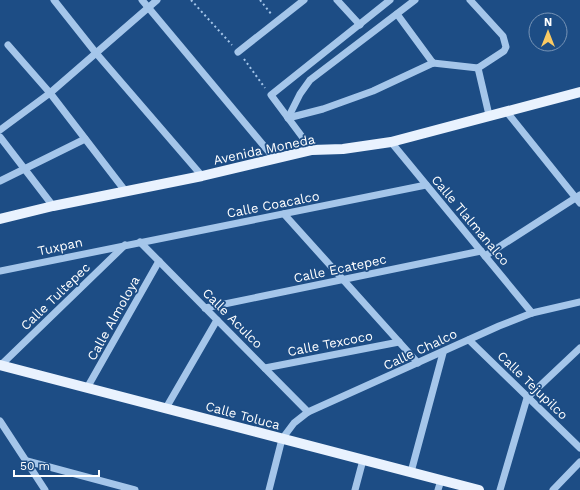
<svg xmlns="http://www.w3.org/2000/svg" width="580" height="490" font-family="'Work Sans',sans-serif">
<style>
.lines{fill:none;stroke-linecap:round;stroke-linejoin:round}
.path{stroke:#a5c6ea;stroke-width:2;stroke-dasharray:2 3;stroke-linecap:butt}
.minor{stroke:#a5c6ea;stroke-width:7}
.major{stroke:#e9f2fe;stroke-width:10}
.labels{text-anchor:middle;stroke-width:3.5;stroke-linejoin:round;paint-order:stroke}
.street-label{font-size:13px;fill:#fff;stroke:#1d4d85}
</style>
<rect width="100%" height="100%" fill="#1d4d85"/>
<g class="lines">
<g class="path">
<polyline points="191,0 232,45"/>
<polyline points="260,0 272,15"/>
<polyline points="244,59 265,88"/>
</g>
<g class="minor">
<polyline points="54,0 96,53 202,176"/>
<polyline points="142,0 274,158"/>
<polyline points="337,0 360,25"/>
<polyline points="397,14 433,63"/>
<polyline points="8,45 50,93 126,192"/>
<polyline points="238,52 304,0"/>
<polyline points="433,63 478,68 504,51 506,47 503,36 470,0"/>
<polyline points="478,68 489,115"/>
<polyline points="506,111 580,203"/>
<polyline points="288,118 300,94 310,80 415,0"/>
<polyline points="288,118 323,109 373,91 433,63"/>
<polyline points="0,130 50,93 157,0"/>
<polyline points="0,137 53,206"/>
<polyline points="391,142 532,313"/>
<polyline points="312,150 271,95 390,0"/>
<polyline points="0,181 85,139"/>
<polyline points="284,214 418,363"/>
<polyline points="140,242 308,412"/>
<polyline points="485,256 580,195"/>
<polyline points="0,271 426,185"/>
<polyline points="205,308 481,251"/>
<polyline points="469,340 580,448"/>
<polyline points="1,365 125,245"/>
<polyline points="265,368 399,342"/>
<polyline points="87,388 159,261"/>
<polyline points="166,408 217,320"/>
<polyline points="0,421 45,490"/>
<polyline points="27,461 135,490"/>
<polyline points="411,472 443,353"/>
<polyline points="269,490 282,439 294,423 308,412 499,326 532,313 580,302"/>
<polyline points="355,490 363,460"/>
<polyline points="438,490 441,480"/>
<polyline points="500,490 527,398 580,348"/>
<polyline points="553,490 580,462"/>
</g>
<g class="major">
<polyline points="0,219 53,206 202,176 312,150 343,149 391,142 580,92"/>
<polyline points="0,365 479,490"/>
</g>
</g>
<g class="labels">
<g class="street-label">
<text transform="translate(264 149) rotate(-12)" y="5">Avenida Moneda</text>
<text transform="translate(273 204) rotate(-11)" y="5">Calle Coacalco</text>
<text transform="translate(471 220) rotate(50)" y="5">Calle Tlalmanalco</text>
<text transform="translate(60 246) rotate(-12)" y="5">Tuxpan</text>
<text transform="translate(340 268) rotate(-12)" y="5">Calle Ecatepec</text>
<text transform="translate(55 296) rotate(-44)" y="5">Calle Tultepec</text>
<text transform="translate(113 318) rotate(-61)" y="5">Calle Almoloya</text>
<text transform="translate(233 318) rotate(45)" y="5">Calle Aculco</text>
<text transform="translate(330 343) rotate(-11)" y="5">Calle Texcoco</text>
<text transform="translate(420 349) rotate(-25)" y="5">Calle Chalco</text>
<text transform="translate(533 385) rotate(44)" y="5">Calle Tejupilco</text>
<text transform="translate(243 415) rotate(15)" y="5">Calle Toluca</text>
</g>
</g>
<g transform="translate(548 32)"><circle r="19" fill="#1d4d85" stroke="#7794b6"/>
<path d="M0-3L7 15L0 10L-7 15Z" fill="#faca63"/>
<text y="-6" font-size="11" font-weight="bold" text-anchor="middle" fill="#ffffff">N</text>
</g>
<path d="M14 470v6h85v-6" fill="none" stroke="#ffffff" stroke-width="2"/>
<text x="20" y="470" font-size="12" fill="#ffffff" stroke="#1d4d85" stroke-width="3" paint-order="stroke">50 m</text>
</svg>
